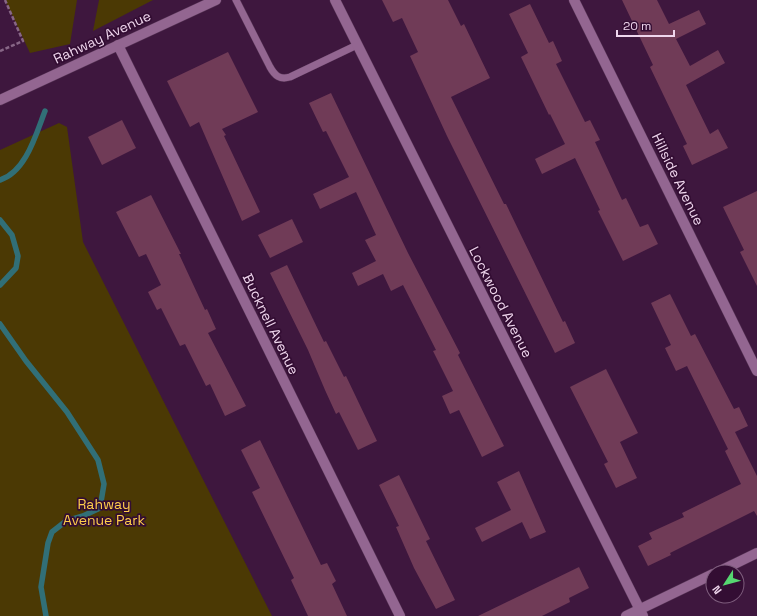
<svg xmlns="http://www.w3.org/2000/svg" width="757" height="616" font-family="'Space Grotesk',sans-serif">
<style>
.green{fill:#4b3904}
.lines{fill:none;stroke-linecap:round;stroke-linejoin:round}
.stream{stroke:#316f77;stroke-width:5.5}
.building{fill:#703b57}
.lane-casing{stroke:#553354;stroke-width:8}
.street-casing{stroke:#553354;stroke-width:11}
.secondary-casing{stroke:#553354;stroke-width:11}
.path{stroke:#876686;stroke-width:2.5;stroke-dasharray:4 2;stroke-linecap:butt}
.lane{stroke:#936691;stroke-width:7}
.street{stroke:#936691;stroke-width:10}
.secondary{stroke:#936691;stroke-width:10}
.labels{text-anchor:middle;stroke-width:3.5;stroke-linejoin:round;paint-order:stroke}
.street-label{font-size:14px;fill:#efd6ed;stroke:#330d33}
.park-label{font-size:14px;fill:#fece4b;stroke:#330d33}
</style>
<rect width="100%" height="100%" fill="#3e173e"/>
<g class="green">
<polygon points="5,0 77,0 70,44 30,53"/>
<polygon points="99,0 153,0 93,31"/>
<polygon points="59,123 67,127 83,242 272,616 0,616 0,150"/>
</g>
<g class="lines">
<g class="stream">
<path d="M0 180C26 172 36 134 45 111"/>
<polyline points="0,220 12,235 18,256 16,268 0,285"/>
<polyline points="0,324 26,361 67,412 98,460 104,484 100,508 83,516 66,521 52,532 48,543 41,587 46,616"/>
</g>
</g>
<g class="building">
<polygon points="382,0 448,0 461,26 464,24 490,78 451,97 504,204 506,204 563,322 565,321 575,343 555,353 447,136 410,56 418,52 402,18 393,22"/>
<polygon points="622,0 657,0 669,24 699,10 706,24 676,39 690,66 718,50 725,63 686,85 710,134 718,129 728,148 692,165 683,146 687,144 650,67 653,65"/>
<polygon points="530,4 549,43 553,41 562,61 556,64 585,122 590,120 600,140 595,142 622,200 626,198 640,227 648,224 658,244 623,261 598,211 600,210 575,158 542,174 535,159 565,144 550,114 549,115 521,57 528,53 509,14"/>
<polygon points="228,52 258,112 222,129 226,135 224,136 260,212 242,221 199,122 190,127 167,81"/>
<polygon points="331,93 408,253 460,353 458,355 504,446 482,457 459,410 450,414 442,396 453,391 433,351 436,350 403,285 391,291 383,274 358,286 352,273 376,261 365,240 376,235 356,192 320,209 313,194 349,177 326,131 323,132 309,103"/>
<polygon points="122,120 136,148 102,165 88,137"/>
<polygon points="757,191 757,286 740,252 744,250 723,207"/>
<polygon points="151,195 181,254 179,254 205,310 207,309 216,329 208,333 246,406 225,416 210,384 206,386 185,344 180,346 161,308 157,310 148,292 161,285 146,254 139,257 116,212"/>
<polygon points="292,219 303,242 270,258 258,235"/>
<polygon points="287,265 324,342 326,341 344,377 346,376 377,441 358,450 339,412 336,414 325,390 308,350 270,273"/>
<polygon points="670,294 691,336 695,334 734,409 739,407 748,426 735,432 757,476 757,516 754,511 670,553 671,555 648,566 638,546 652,539 649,533 684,517 682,513 741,484 725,451 728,449 687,366 676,371 665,348 671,345 651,303"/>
<polygon points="606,369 638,433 620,442 637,478 616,488 604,464 608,462 570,387"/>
<polygon points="260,440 321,565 327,563 336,581 332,584 347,616 308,616 291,580 294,578 252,492 260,488 241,450"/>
<polygon points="519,471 546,532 530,539 522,522 482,542 475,528 511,510 497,482"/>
<polygon points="399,475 430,539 426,541 455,600 436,609 414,568 396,527 399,526 379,485"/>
<polygon points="579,567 589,588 569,598 570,602 542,616 478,616"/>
</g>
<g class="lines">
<g class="lane-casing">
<path id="lane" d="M236 0 270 67C275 76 280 80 290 77L357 45"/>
</g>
<g class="street-casing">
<g id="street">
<polyline points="335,0 643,616"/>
<polyline points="574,0 757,371"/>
<polyline points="118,45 400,616"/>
<polyline points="718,572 757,553"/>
<polyline points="626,616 713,574"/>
</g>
</g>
<g class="secondary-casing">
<polyline id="secondary" points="0,100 216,0"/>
</g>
<polyline class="path" points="0,51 23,41 5,0"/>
<use href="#lane" class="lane"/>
<use href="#street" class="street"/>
<use href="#secondary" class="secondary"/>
</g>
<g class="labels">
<g class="street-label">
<text transform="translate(102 37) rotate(-25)" y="5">Rahway Avenue</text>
<text transform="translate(678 179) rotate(64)" y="5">Hillside Avenue</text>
<text transform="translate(501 302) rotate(63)" y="5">Lockwood Avenue</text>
<text transform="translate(271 324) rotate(64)" y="5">Bucknell Avenue</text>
</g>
<g class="park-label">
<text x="104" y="509">Rahway<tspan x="104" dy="16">Avenue Park</tspan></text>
</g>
</g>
<g transform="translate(725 584) rotate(234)"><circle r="19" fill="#330d33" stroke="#7e5d7d"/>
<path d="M0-3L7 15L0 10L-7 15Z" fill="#56d671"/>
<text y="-6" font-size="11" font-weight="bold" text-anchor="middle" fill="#efd6ed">N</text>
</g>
<path d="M617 30v6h57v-6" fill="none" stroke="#efd6ed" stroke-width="2"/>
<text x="623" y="30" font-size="12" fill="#efd6ed" stroke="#330d33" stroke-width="3" paint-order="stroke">20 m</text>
</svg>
